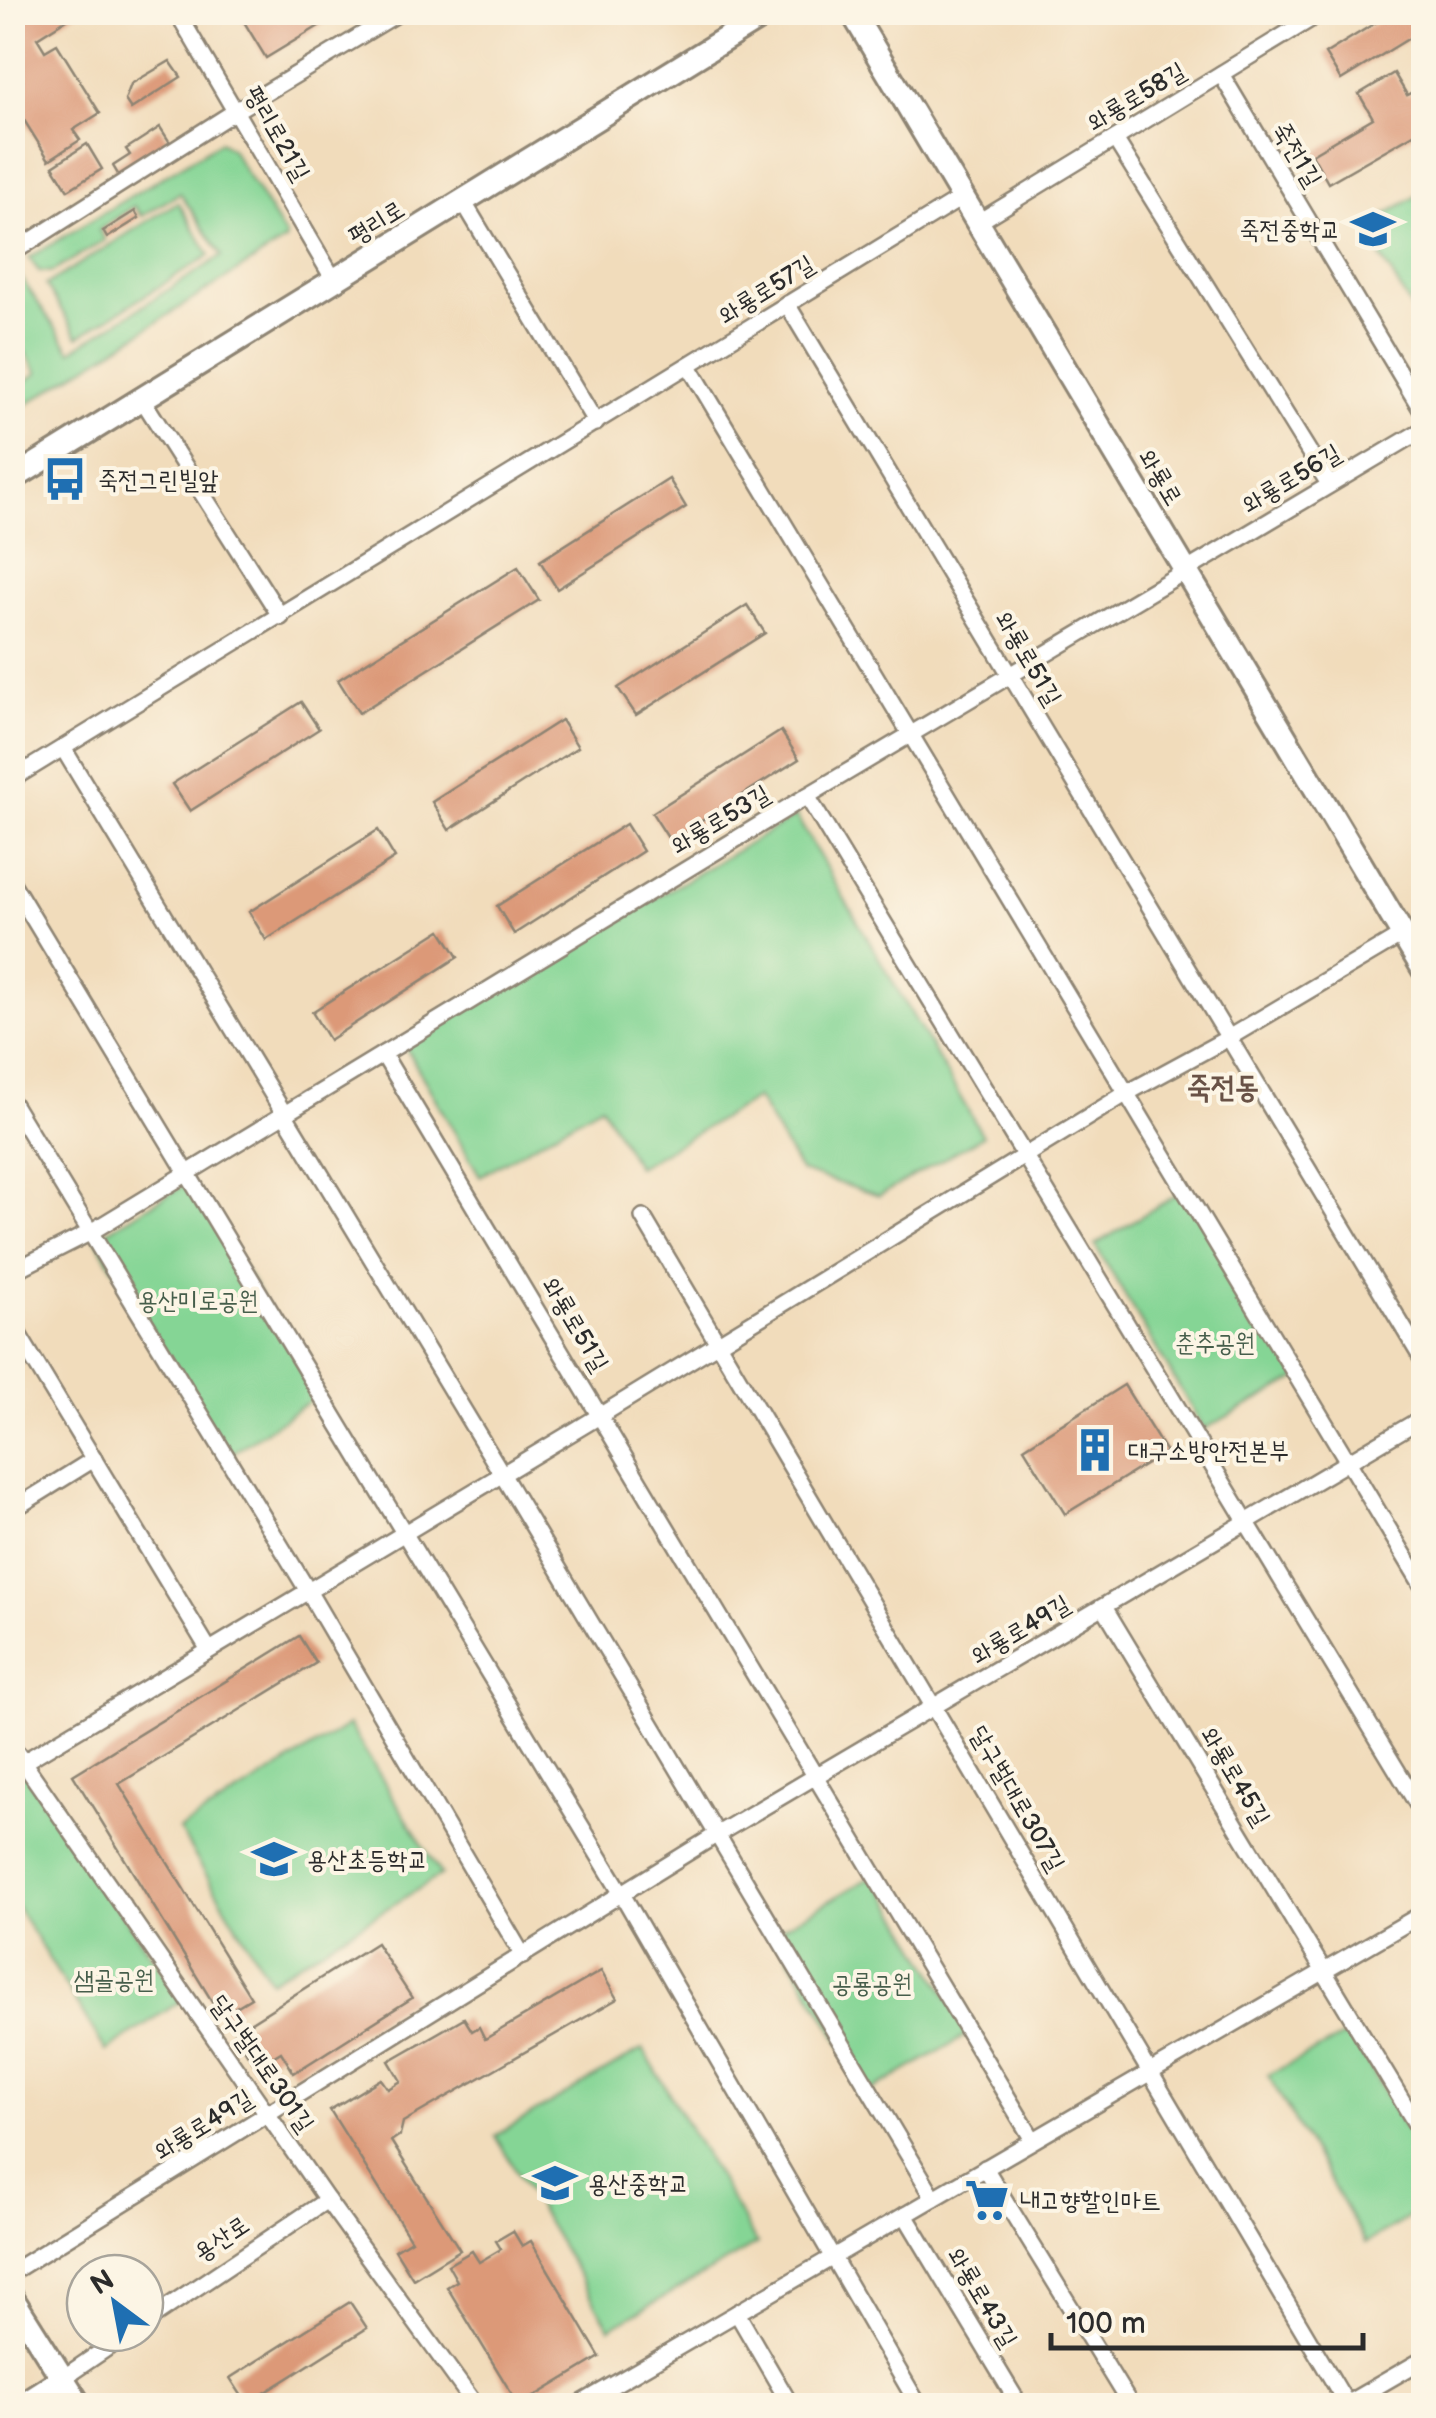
<svg xmlns="http://www.w3.org/2000/svg" width="1436" height="2418" font-family="'Balsamiq Sans','Poor Story',sans-serif">
<style>
.green{fill:#85d595;stroke:#588060;stroke-width:2.5}
.building{fill:#dc9978}
.lines{fill:none;stroke-linecap:round;stroke-linejoin:round}
.street-casing{stroke:#8e8473;stroke-width:20}
.secondary-casing{stroke:#8e8473;stroke-width:28}
.street{stroke:#fff;stroke-width:15}
.secondary{stroke:#fff;stroke-width:22}
.labels{text-anchor:middle;stroke-width:8;stroke-linejoin:round;paint-order:stroke}
.street-label{font-size:25px;fill:#2b2b2b;stroke:#fcf5e5}
.poi-label{font-size:25px;fill:#2b2b2b;stroke:#fcf5e5;text-anchor:start}
.park-label{font-size:25px;fill:#465e4b;stroke:#fcf5e5}
.quarter-label{font-size:30px;font-weight:bold;fill:#695246;stroke:#fcf5e5}
</style>
<rect width="100%" height="100%" fill="#fcf5e5"/>
<filter id="ink" filterUnits="userSpaceOnUse"><feTurbulence type="fractalNoise" baseFrequency=".01" numOctaves="2"/><feDisplacementMap in="SourceGraphic" scale="20" xChannelSelector="R" yChannelSelector="G"/><feConvolveMatrix kernelMatrix="1 2 1 2 8 2 1 2 1" color-interpolation-filters="sRGB"/></filter>
<filter id="wash" filterUnits="userSpaceOnUse"><feTurbulence type="fractalNoise" baseFrequency=".0048" numOctaves="4" result="noise"/><feDisplacementMap in="SourceGraphic" scale="40" xChannelSelector="R" yChannelSelector="G"/><feGaussianBlur stdDeviation="2.25" result="paint"/><feColorMatrix in="noise" values="0 0 0 0 0 0 0 0 0 0 0 0 0 0 0 0 0 1.4 0 .05"/><feComposite in="paint" operator="in"/></filter>
<g filter="url(#wash)">
<rect width="100%" height="100%" fill="#f1dcbb"/>
<g class="green">
<polygon points="220,142 231,149 286,237 285,241 13,413 13,390 38,373 13,334 13,271 15,269 71,351 222,256 180,193 142,216 134,206 99,230 105,240 52,272 39,271 29,258"/>
<polygon points="1423,192 1423,328 1372,241 1371,224"/>
<polygon points="178,202 210,255 78,337 46,285"/>
<polygon points="796,816 983,1136 879,1196 800,1171 757,1098 637,1167 601,1105 480,1176 404,1045"/>
<polygon points="191,1181 320,1394 228,1456 95,1238"/>
<polygon points="1185,1189 1299,1378 1204,1429 1095,1245"/>
<polygon points="349,1725 441,1875 270,1980 179,1830"/>
<polygon points="22,1769 182,2000 106,2051 13,1901 13,1774"/>
<polygon points="875,1875 970,2033 870,2092 774,1932"/>
<polygon points="1351,2033 1423,2161 1423,2209 1366,2243 1268,2075"/>
<polygon points="643,2049 757,2244 610,2328 495,2136"/>
</g>
<g id="blocks">
<g class="building">
<polygon points="12,12 78,12 37,38 45,51 57,44 100,113 73,130 80,140 49,160 12,101"/>
<polygon points="238,12 342,12 266,58"/>
<polygon points="1393,12 1424,12 1424,29 1341,80 1325,54"/>
<polygon points="170,61 181,77 131,109 125,100 131,84"/>
<polygon points="1394,73 1407,95 1424,85 1424,128 1328,183 1312,154 1373,118 1359,94"/>
<polygon points="160,127 171,144 119,176 113,166 130,155 126,149"/>
<polygon points="87,144 102,169 68,190 53,166"/>
<polygon points="12,173 24,193 12,200"/>
<polygon points="135,211 139,218 107,238 103,231"/>
<polygon points="669,479 686,507 557,589 540,561"/>
<polygon points="518,567 539,600 359,713 338,680"/>
<polygon points="747,605 765,633 636,715 618,688"/>
<polygon points="301,702 319,729 190,811 172,784"/>
<polygon points="561,720 578,747 449,830 432,802"/>
<polygon points="781,731 799,759 670,841 652,813"/>
<polygon points="626,824 643,851 514,934 497,906"/>
<polygon points="378,830 395,858 266,940 249,912"/>
<polygon points="441,930 458,957 329,1040 312,1012"/>
<polygon points="1124,1385 1166,1452 1065,1514 1024,1448"/>
<polygon points="299,1636 316,1663 119,1784 251,1998 221,2016 73,1775"/>
<polygon points="376,1943 412,1998 294,2073 281,2052 256,2067 234,2033"/>
<polygon points="601,1971 617,1999 403,2122 400,2135 391,2141 460,2250 413,2279 395,2250 411,2240 330,2110 381,2079 388,2089 401,2081 389,2061 464,2018 472,2031 479,2027 485,2039"/>
<polygon points="513,2231 522,2246 531,2241 600,2357 519,2406 447,2287 457,2281 448,2265 472,2251 479,2262 501,2249 496,2241"/>
<polygon points="350,2302 367,2328 247,2404 230,2378"/>
</g>
</g>
</g>
<g filter="url(#ink)">
<use href="#blocks" fill-opacity="0" stroke="#8e8473" stroke-width="2.5"/>
<g class="lines">
<g class="street-casing">
<g id="street">
<polyline points="177,12 334,280"/>
<polyline points="1221,74 1424,414"/>
<polyline points="1115,139 1329,484"/>
<polyline points="463,201 596,423"/>
<polyline points="977,223 1322,12"/>
<polyline points="12,253 237,110 400,12"/>
<polyline points="787,304 1424,1362"/>
<polyline points="689,366 1424,1588"/>
<polyline points="142,399 281,617"/>
<polyline points="63,748 502,1474 934,2198"/>
<polyline points="12,779 961,198"/>
<polyline points="807,796 1424,1815"/>
<polyline points="12,883 622,1894 919,2406"/>
<polyline points="383,1054 1033,2140"/>
<polyline points="12,1103 308,1591 523,1956"/>
<polyline points="643,1217 1348,2406"/>
<polyline points="12,1272 89,1233 807,796 1424,429"/>
<polyline points="12,1324 209,1650"/>
<polyline points="12,1510 94,1459"/>
<polyline points="1104,1607 1424,2137"/>
<polyline points="12,1746 327,2200 476,2406"/>
<polyline points="12,1769 601,1415 1127,1093 1230,1037 1402,935"/>
<polyline points="985,2168 1131,2406"/>
<polyline points="905,2215 1020,2406"/>
<polyline points="12,2272 716,1835 1424,1417"/>
<polyline points="737,2313 791,2406"/>
<polyline points="145,2322 327,2200"/>
<polyline points="63,2378 129,2333"/>
<polyline points="577,2406 1424,1913"/>
<polyline points="1343,2406 1424,2359"/>
</g>
</g>
<g class="secondary-casing">
<g id="secondary">
<polyline points="852,12 1424,970"/>
<polyline points="12,479 769,12"/>
<polyline points="12,2298 80,2406"/>
<polyline points="19,2406 63,2378"/>
</g>
</g>
<use href="#street" class="street"/>
<use href="#secondary" class="secondary"/>
</g>
</g>
<defs>
<g id="school-bare" transform="scale(3.45)"><path d="M0-5L7-2L0 1L-7-2ZM-4 1L0 2.5L4 1V4Q0 6-4 4Z" fill="#1f6fb2" stroke="#fcf5e5" stroke-width="2.5" paint-order="stroke"/></g>
<g id="bus-bare" transform="scale(3.45)"><path d="M-5-6H5V4H4V6H2V4H-2V6H-4V4H-5ZM-3.5-4V0h7V-4ZM-3.5 1.2v1.5H-2V1.2ZM2 1.2v1.5H3.5V1.2Z" fill="#1f6fb2" stroke="#fcf5e5" stroke-width="2.5" paint-order="stroke"/></g>
<g id="building-bare" transform="scale(3.45)"><path d="M-4-6H4V6H1V3H-1V6H-4ZM-2.5-4.3h1.7v1.8h-1.7ZM.8-4.3h1.7v1.8H.8ZM-2.5-1h1.7V.8h-1.7ZM.8-1h1.7V.8H.8Z" fill="#1f6fb2" stroke="#fcf5e5" stroke-width="2.5" paint-order="stroke"/></g>
<g id="supermarket-bare" transform="scale(3.45)"><path d="M-6-5.5h2.5l.6 2H6L4.5 2H-2.5L-4.4-4H-6ZM-1.5 3.2a1.3 1.3 0 1 0 .1 0ZM3 3.2a1.3 1.3 0 1 0 .1 0Z" fill="#1f6fb2" stroke="#fcf5e5" stroke-width="2.5" paint-order="stroke"/></g>
</defs>
<g fill-rule="evenodd">
<use href="#school-bare" x="1373" y="229"/>
<use href="#bus-bare" x="65" y="479"/>
<use href="#building-bare" x="1095" y="1450"/>
<use href="#school-bare" x="274" y="1859"/>
<use href="#school-bare" x="555" y="2183"/>
<use href="#supermarket-bare" x="987" y="2200"/>
</g>
<g class="labels">
<g class="street-label">
<text transform="translate(1136 96) rotate(-31)" y="9">와룡로58길</text>
<text transform="translate(278 133) rotate(60)" y="9">평리로21길</text>
<text transform="translate(1298 154) rotate(59)" y="9">죽전1길</text>
<text transform="translate(376 222) rotate(-32)" y="9">평리로</text>
<text transform="translate(766 289) rotate(-32)" y="9">와룡로57길</text>
<text transform="translate(1161 477) rotate(59)" y="9">와룡로</text>
<text transform="translate(1291 478) rotate(-31)" y="9">와룡로56길</text>
<text transform="translate(1029 658) rotate(59)" y="9">와룡로51길</text>
<text transform="translate(720 819) rotate(-31)" y="9">와룡로53길</text>
<text transform="translate(576 1324) rotate(59)" y="9">와룡로51길</text>
<text transform="translate(1020 1629) rotate(-31)" y="9">와룡로49길</text>
<text transform="translate(1236 1776) rotate(59)" y="9">와룡로45길</text>
<text transform="translate(1018 1798) rotate(60)" y="9">달구벌대로307길</text>
<text transform="translate(263 2063) rotate(55)" y="9">달구벌대로301길</text>
<text transform="translate(203 2124) rotate(-32)" y="9">와룡로49길</text>
<text transform="translate(221 2238) rotate(-34)" y="9">용산로</text>
<text transform="translate(983 2297) rotate(59)" y="9">와룡로43길</text>
</g>
<g class="poi-label">
<text x="1340" y="238" text-anchor="end">죽전중학교</text>
<text x="98" y="488">죽전그린빌앞</text>
<text x="1128" y="1459">대구소방안전본부</text>
<text x="307" y="1868">용산초등학교</text>
<text x="588" y="2192">용산중학교</text>
<text x="1020" y="2209">내고향할인마트</text>
</g>
<g class="park-label">
<text x="198" y="1309">용산미로공원</text>
<text x="1215" y="1351">춘추공원</text>
<text x="114" y="1988">샘골공원</text>
<text x="872" y="1992">공룡공원</text>
</g>
<g class="quarter-label">
<text x="1223" y="1097">죽전동</text>
</g>
</g>
<rect width="1436" height="2418" fill="none" stroke="#fcf5e5" stroke-width="50"/>
<g transform="translate(115 2303) rotate(328)"><circle r="48" fill="#fcf5e5" stroke="#a8a49b" stroke-width="2.5"/>
<path d="M0-8L18 38L0 25L-18 38Z" fill="#1f6fb2"/>
<text y="-15" font-size="28" font-weight="bold" text-anchor="middle" fill="#2b2b2b">N</text>
</g>
<path d="M1051 2333v15h312v-15" fill="none" stroke="#2b2b2b" stroke-width="5"/>
<text x="1066" y="2333" font-size="30" fill="#2b2b2b" stroke="#fcf5e5" stroke-width="8" paint-order="stroke">100 m</text>
</svg>
